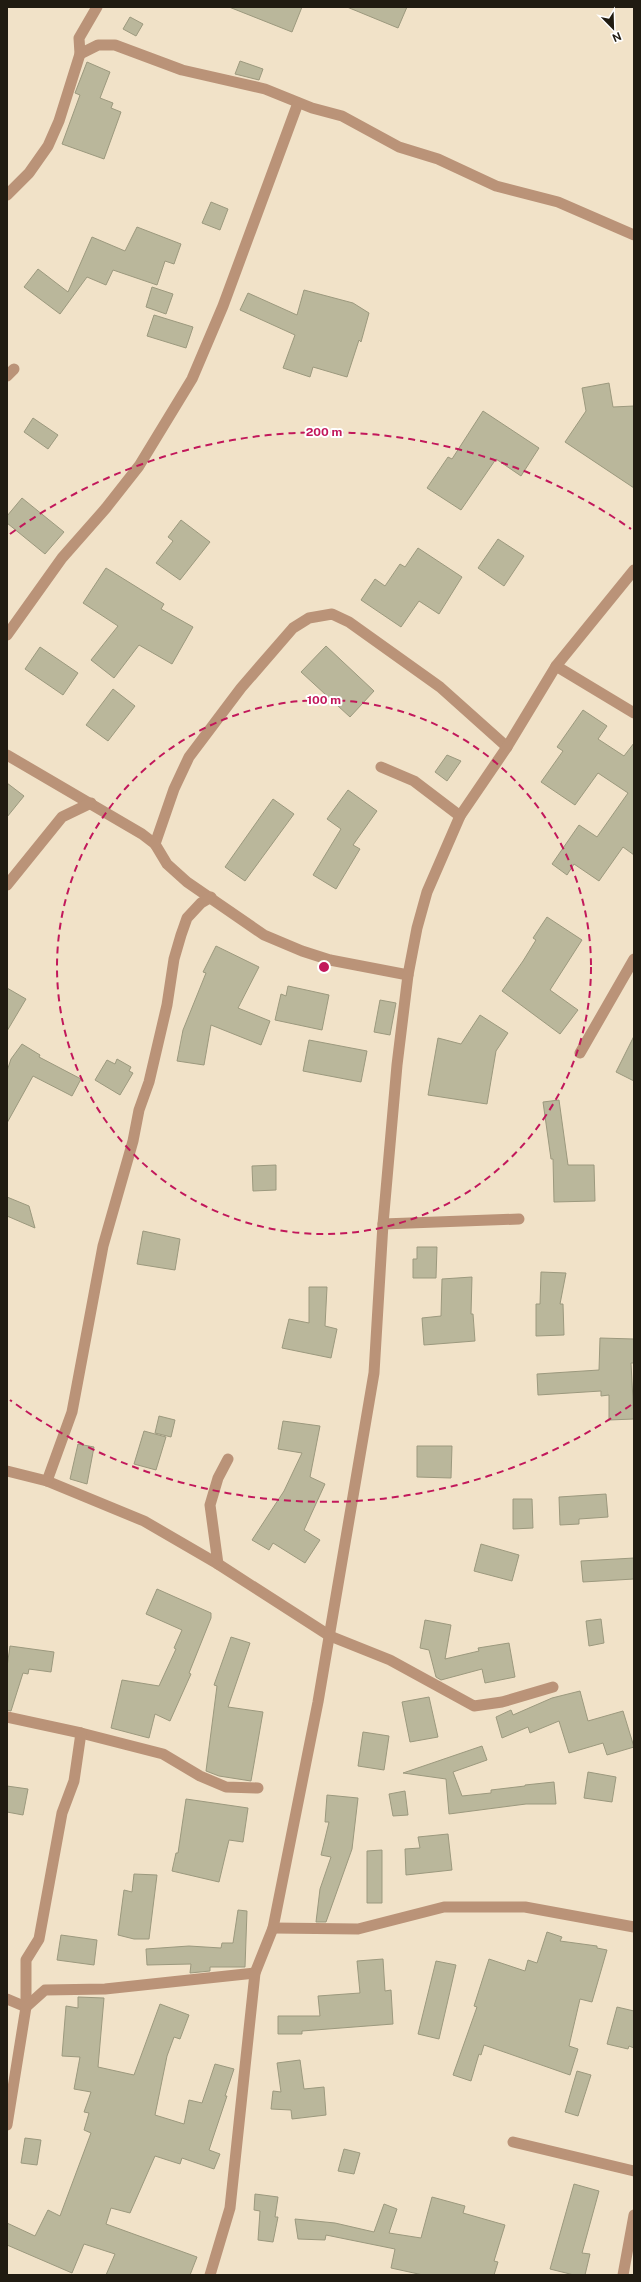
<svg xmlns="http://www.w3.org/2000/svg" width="641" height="2282" font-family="'Public Sans',sans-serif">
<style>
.building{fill:#bab79b;stroke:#9c997e}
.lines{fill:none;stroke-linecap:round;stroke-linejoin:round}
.minor{stroke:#ba9378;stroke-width:11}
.tertiary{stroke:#ba9378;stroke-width:11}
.ring{fill:none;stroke:#c2185b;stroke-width:2;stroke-dasharray:7 5}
.centre{fill:#c2185b;stroke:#fff;stroke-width:2}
.ring-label{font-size:12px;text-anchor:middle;font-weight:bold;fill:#c2185b;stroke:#fff;stroke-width:4;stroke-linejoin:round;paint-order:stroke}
</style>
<rect width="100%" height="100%" fill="#f1e2c8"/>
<g class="building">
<polygon points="229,7 302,7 292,32"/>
<polygon points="347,7 407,7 398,28"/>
<polygon points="130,17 143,24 136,36 123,29"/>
<polygon points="240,61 263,69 259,80 235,74"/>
<polygon points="87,62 110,72 100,98 113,103 111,108 121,112 104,159 62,144 80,95 75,93"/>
<polygon points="211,202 228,209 220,230 202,223"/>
<polygon points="137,227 181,244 174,264 165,261 157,285 113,270 106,285 87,277 60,314 24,287 38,269 68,292 92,237 125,251"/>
<polygon points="152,287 173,294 166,314 146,307"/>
<polygon points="304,290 353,303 369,313 361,342 359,340 347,377 313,367 310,377 283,368 295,335 240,310 248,293 297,315"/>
<polygon points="154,315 193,327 186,348 147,336"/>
<polygon points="609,383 613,407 634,406 634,488 565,442 586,411 582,388"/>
<polygon points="483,411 539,448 521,476 496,459 461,510 427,488 448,457 452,459"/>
<polygon points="33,418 58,435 48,449 24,432"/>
<polygon points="22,498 64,532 45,554 7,523 7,516"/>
<polygon points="181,520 210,542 180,580 156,563 173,541 168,537"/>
<polygon points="498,539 524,556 504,586 478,568"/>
<polygon points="418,548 462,577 439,614 419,601 401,627 361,600 375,579 385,586 400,564 405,567"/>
<polygon points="106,568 164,604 161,609 193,627 172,664 139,645 114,678 91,660 118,626 83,603"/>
<polygon points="326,646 374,691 350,717 301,672"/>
<polygon points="40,647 78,673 63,695 25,669"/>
<polygon points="113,689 135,706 108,741 86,725"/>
<polygon points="583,710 607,726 598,739 624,756 634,743 634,855 623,847 599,881 574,864 567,875 552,864 579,825 597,837 628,793 598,773 575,805 541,782 563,751 557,747"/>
<polygon points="447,755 461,761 447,781 435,772"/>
<polygon points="7,783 24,796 7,817"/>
<polygon points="348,790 377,811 353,845 360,849 336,889 313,875 341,829 327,819"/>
<polygon points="273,799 294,814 245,881 225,867"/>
<polygon points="547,917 582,940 550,990 578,1010 560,1034 502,991 523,961 536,940 533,938"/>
<polygon points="216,946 259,967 238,1008 270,1021 261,1045 211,1025 204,1065 177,1061 183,1030 206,973 203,972"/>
<polygon points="288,986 329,995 322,1030 275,1020 281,994 286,996"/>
<polygon points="7,988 26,999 7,1031"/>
<polygon points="380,1000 396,1003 390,1035 374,1032"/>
<polygon points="480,1015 508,1033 496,1051 487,1104 428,1095 438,1038 461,1044"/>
<polygon points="634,1036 634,1081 616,1072"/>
<polygon points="309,1040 367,1051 361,1082 303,1071"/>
<polygon points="22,1044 40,1055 39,1057 81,1079 72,1096 33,1076 7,1123 7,1071 11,1059"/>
<polygon points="117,1059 131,1067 129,1071 133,1073 120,1095 95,1080 107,1060 115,1064"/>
<polygon points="559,1100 568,1165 594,1165 595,1201 554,1202 553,1159 551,1159 543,1102"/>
<polygon points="276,1165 276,1190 253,1191 252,1166"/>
<polygon points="7,1197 29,1206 35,1228 7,1216"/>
<polygon points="143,1231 180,1239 175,1270 137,1264"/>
<polygon points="417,1247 437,1247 436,1278 413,1278 413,1259 417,1259"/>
<polygon points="541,1272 566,1273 560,1304 563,1304 564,1335 536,1336 536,1304 540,1304"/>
<polygon points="472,1277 471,1314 473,1314 475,1341 424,1345 422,1318 441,1316 442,1279"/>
<polygon points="309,1287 327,1287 325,1326 337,1329 331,1358 282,1348 289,1319 309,1323"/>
<polygon points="600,1338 634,1339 634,1363 631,1363 634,1419 609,1420 609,1395 601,1396 601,1391 538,1395 537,1374 599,1370"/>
<polygon points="159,1416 175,1420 171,1437 155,1433"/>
<polygon points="283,1421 320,1426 310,1477 325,1484 304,1530 320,1540 305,1563 273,1543 269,1550 252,1540 284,1491 302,1453 278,1449"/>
<polygon points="144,1431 166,1437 156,1470 134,1464"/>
<polygon points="78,1444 94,1447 87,1484 70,1479"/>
<polygon points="417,1446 452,1446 451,1478 417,1477"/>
<polygon points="606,1494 608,1517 579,1519 579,1524 560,1525 559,1497"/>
<polygon points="513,1499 532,1499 533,1528 513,1529"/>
<polygon points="481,1544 519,1555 512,1581 474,1571"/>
<polygon points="634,1558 634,1579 583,1582 581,1561"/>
<polygon points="157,1589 211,1613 211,1618 189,1673 191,1674 170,1721 155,1714 149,1738 111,1728 122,1680 159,1686 176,1649 174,1648 182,1630 146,1614"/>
<polygon points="601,1619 604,1643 589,1646 586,1621"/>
<polygon points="425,1620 451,1625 445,1659 479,1651 478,1648 509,1643 515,1677 485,1683 482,1669 441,1680 436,1677 429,1650 420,1648"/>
<polygon points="231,1637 250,1643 228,1707 263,1712 251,1781 219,1776 206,1771 217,1686 214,1685"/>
<polygon points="10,1646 54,1652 51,1672 29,1669 28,1674 23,1673 11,1711 7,1710 7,1667"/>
<polygon points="580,1691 588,1721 623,1711 634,1747 607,1755 603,1743 569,1753 559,1721 530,1733 528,1727 502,1738 496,1717 511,1710 513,1715 552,1698"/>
<polygon points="429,1697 438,1737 410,1742 402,1702"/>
<polygon points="363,1732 389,1736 384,1770 358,1766"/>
<polygon points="482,1746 487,1760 453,1772 462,1796 491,1793 491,1790 525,1786 525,1785 554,1782 556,1804 526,1804 449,1814 446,1779 403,1773"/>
<polygon points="588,1772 616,1777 612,1802 584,1798"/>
<polygon points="7,1786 28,1789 23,1815 7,1812"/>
<polygon points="405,1791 408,1815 393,1816 389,1794"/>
<polygon points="327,1795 358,1798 352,1849 326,1922 316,1922 320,1889 331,1857 321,1855 329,1822 325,1822"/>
<polygon points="186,1799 248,1808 243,1842 229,1840 219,1882 172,1871 176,1853 178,1853"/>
<polygon points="448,1834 452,1870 406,1875 405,1849 420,1848 418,1837"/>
<polygon points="382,1850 382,1903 367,1903 367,1851"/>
<polygon points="134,1874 157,1875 149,1939 134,1939 118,1935 124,1890 132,1892"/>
<polygon points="238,1910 247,1911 245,1967 210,1967 210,1971 190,1973 191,1964 147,1965 146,1949 189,1946 221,1948 222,1943 233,1943"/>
<polygon points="547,1932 562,1937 560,1941 597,1946 597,1948 607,1950 592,2002 580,1999 569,2046 578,2049 570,2075 484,2045 481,2055 479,2054 471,2081 453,2075 477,2007 474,2006 489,1959 525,1971 528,1960 537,1963"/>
<polygon points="61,1935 97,1940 94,1965 57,1960"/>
<polygon points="383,1959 385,1991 391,1990 393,2024 302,2031 302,2034 278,2034 278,2016 320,2016 318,1996 360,1993 357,1961"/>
<polygon points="436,1961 456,1965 439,2039 418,2034"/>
<polygon points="78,1997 104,1998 98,2067 134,2075 160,2004 189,2015 180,2039 174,2037 167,2056 155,2115 184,2124 189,2100 202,2103 215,2064 234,2069 225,2096 227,2096 209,2150 220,2154 214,2169 182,2158 180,2164 155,2156 130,2213 111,2208 106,2224 197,2257 190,2275 106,2275 115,2254 84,2244 72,2273 7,2245 7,2223 35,2236 48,2210 60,2216 91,2133 84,2130 89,2113 84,2112 91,2092 74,2089 80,2057 62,2056 66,2006 78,2008"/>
<polygon points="617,2007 634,2011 634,2048 629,2046 628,2049 607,2044"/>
<polygon points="300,2060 304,2089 324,2087 326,2115 292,2119 291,2110 271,2109 273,2091 281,2092 277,2063"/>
<polygon points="577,2071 591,2075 578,2116 565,2112"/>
<polygon points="25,2138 41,2140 37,2165 21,2163"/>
<polygon points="344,2149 360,2153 354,2174 338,2171"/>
<polygon points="574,2184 599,2191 582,2253 590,2254 585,2275 574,2275 550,2269"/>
<polygon points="255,2194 278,2197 275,2217 278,2217 273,2242 258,2240 260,2211 254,2210"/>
<polygon points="432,2197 465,2206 463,2213 505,2225 494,2261 498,2262 494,2275 423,2275 391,2268 395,2249 326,2235 325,2240 298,2239 295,2219 335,2223 374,2232 384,2204 397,2209 389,2233 421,2238"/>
</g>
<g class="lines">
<g class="minor">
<polyline points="80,54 98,45 115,45 182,70 265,89 312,108 342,116 399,147 438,159 496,186 558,202 634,235"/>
<polyline points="7,195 29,173 48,146 59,121 80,54 79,38 97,7"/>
<polyline points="7,376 14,369"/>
<polyline points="7,635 62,558 106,508 139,466 192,379 223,306 298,103"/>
<polyline points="556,666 634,713"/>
<polyline points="7,755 142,834 155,844 167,864 187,882 264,935 302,951 330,960 408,975"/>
<polyline points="381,767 414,781 460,816"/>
<polyline points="155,844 174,789 189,757 241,688 293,628 309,618 332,614 349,622 440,687 507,747"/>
<polyline points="7,885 62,817 91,803"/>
<polyline points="580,1053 634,959"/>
<polyline points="383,1224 519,1219"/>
<polyline points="7,1471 47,1481 144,1521 218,1564 330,1636 390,1660 474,1706 502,1702 553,1687"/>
<polyline points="47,1481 72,1412 103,1246 133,1141 139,1110 149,1082 167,1005 174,959 181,935 187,918 201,903 211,897"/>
<polyline points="218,1564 210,1505 218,1478 228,1459"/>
<polyline points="7,1717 81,1733 163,1754 200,1776 226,1787 258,1788"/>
<polyline points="273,1928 358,1929 444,1907 525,1907 634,1927"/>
<polyline points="7,1999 26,2007 45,1990 105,1989 255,1973"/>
<polyline points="7,2125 26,2007 26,1960 39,1939 62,1813 74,1781 81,1733"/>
<polyline points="513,2142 634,2171"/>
<polyline points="623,2275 634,2215"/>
</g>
<polyline class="tertiary" points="210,2275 230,2208 255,1973 273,1928 318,1702 374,1373 383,1224 397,1065 408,975 417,928 427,892 460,816 507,747 556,666 634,570"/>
</g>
<g class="ring">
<circle cx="324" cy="967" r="267"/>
<path d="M631 1405A535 535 0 0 1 10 1400M10 534A535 535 0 0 1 631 529"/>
</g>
<circle cx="324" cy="967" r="6" class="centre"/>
<g class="ring-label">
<text x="324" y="436">200 m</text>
<text x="324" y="704">100 m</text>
</g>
<rect width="641" height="2282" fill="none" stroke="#201b11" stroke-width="16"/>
<g transform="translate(613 28) rotate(157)" stroke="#ffffff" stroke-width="3" paint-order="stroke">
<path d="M0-3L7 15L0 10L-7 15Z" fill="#201b11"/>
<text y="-6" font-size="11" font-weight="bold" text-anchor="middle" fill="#201b11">N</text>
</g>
</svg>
